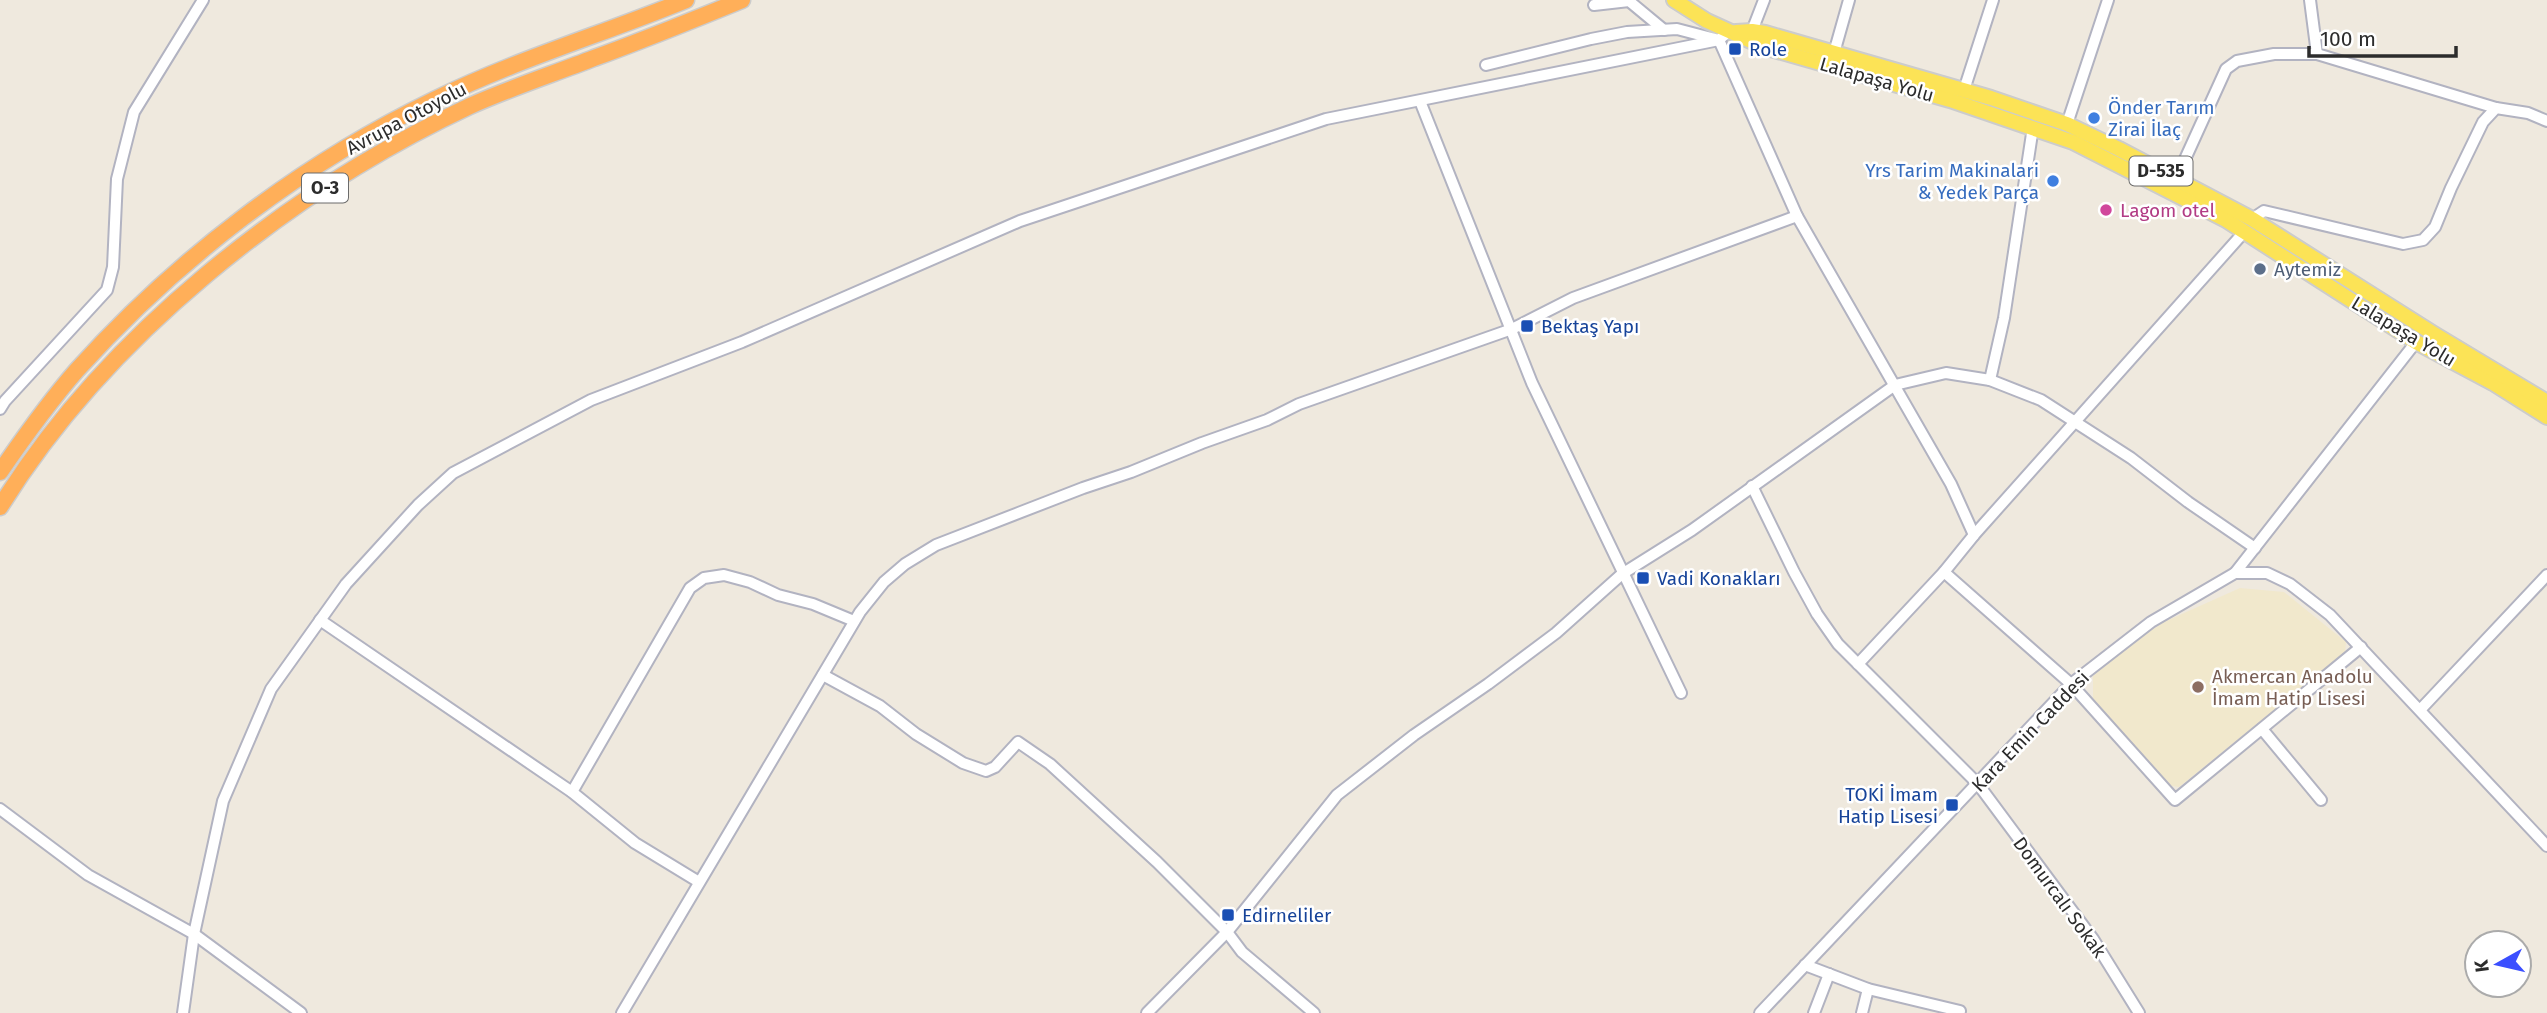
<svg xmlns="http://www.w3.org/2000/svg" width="2547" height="1013" font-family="'Fira Sans',sans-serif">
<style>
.education{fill:#f1e8cc}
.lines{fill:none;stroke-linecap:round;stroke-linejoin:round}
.minor-casing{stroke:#b2b3c1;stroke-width:14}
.major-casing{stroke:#ccc;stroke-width:18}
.highway-casing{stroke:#ccc;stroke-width:19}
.minor{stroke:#fff;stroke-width:10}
.major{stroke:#fce356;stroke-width:14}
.highway{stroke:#ffaf59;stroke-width:16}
.transit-dot{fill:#1a4fb4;stroke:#fff;stroke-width:2.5}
.shop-dot{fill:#3f7fe0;stroke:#fff;stroke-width:2.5}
.hotel-dot{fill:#d1479c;stroke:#fff;stroke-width:2.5}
.service-dot{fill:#5c6f8a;stroke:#fff;stroke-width:2.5}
.education-dot{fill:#8d6e63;stroke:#fff;stroke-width:2.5}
.labels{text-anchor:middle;stroke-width:5;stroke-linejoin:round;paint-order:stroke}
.shield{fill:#fff;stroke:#6b6b6b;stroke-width:2}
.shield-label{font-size:18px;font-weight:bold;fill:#2c2c2c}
.transit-label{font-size:19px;fill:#164399;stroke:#fff;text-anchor:start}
.street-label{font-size:19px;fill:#2c2c2c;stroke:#fff}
.shop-label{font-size:19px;fill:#366cbe;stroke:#fff;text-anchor:start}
.hotel-label{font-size:19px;fill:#b23c85;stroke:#fff;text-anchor:start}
.service-label{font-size:19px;fill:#4e5e75;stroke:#fff;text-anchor:start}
.education-label{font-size:19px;fill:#785e54;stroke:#fff;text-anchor:start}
</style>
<rect width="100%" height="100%" fill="#efe9de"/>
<polygon class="education" points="2240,588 2284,592 2346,642 2345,653 2179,787 2166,785 2093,698 2093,676 2132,643 2164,622"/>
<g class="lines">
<g class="minor-casing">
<g id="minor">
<polyline points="2310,0 2317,54"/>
<polyline points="1594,5 1629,1 1664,30"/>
<polyline points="1752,31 1764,0"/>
<polyline points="1834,53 1849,0"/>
<polyline points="1486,65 1591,39 1627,32 1677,29 1719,40 1797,216 1951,484 1974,535"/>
<polyline points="1964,90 1993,0"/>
<polyline points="1420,101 1532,383 1681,693"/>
<polyline points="2067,124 2108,0"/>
<polyline points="2176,179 2226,69 2237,61 2274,54 2317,54 2496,108"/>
<polyline points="2252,219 2264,211 2403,244 2423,240 2435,227 2451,188 2483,122 2496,108 2528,113 2547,121"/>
<polyline points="1990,380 2004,318 2033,127"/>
<polyline points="0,409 5,401 107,290 113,267 117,179 134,112 203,0"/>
<polyline points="1752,486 1794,572 1817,614 1838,644 1978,784 2093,939 2139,1013"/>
<polyline points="1944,572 2071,684 2175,800 2361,647"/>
<polyline points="2235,573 2416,342"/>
<polyline points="320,620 572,792 635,843 699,882"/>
<polyline points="1858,664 1944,572 1974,535 2245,231"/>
<polyline points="823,675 880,706 916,734 963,763 986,771 995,767 1018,742 1050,764 1157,862 1227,932 1242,952 1314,1013"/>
<polyline points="2420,710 2547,575"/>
<polyline points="2262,729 2321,800"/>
<polyline points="572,792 690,588 704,578 724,575 750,582 778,595 813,604 854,621"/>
<polyline points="0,809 88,875 194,934 301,1013"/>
<polyline points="1805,965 1868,989 1960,1011"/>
<polyline points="183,1013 194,934 223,801 271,689 346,584 418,505 453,473 591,400 742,342 1020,221 1326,119 1719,40 1730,30"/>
<polyline points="622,1013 860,612 884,582 905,564 936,545 1083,488 1131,472 1202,443 1267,420 1299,404 1512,329 1573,298 1797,216"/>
<polyline points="1147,1013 1227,932 1337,795 1414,735 1488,684 1556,633 1622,574 1692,530 1895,385 1946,373 1990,380 2041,400 2131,458 2188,502 2255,548"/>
<polyline points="1760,1013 2071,684 2151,622 2235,573 2267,573 2290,584 2330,615 2547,846"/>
<polyline points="1814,1013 1829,974"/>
<polyline points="1862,1013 1868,989"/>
</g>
</g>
<g class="major-casing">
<g id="major">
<polyline points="1674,0 1707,21 1764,47 1950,100 2073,142 2226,220 2416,342 2493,383 2547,417"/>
<polyline points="1736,32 1752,31 1765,33 1991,98 2067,124 2119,149 2252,219 2434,334 2547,402"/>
</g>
</g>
<g class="highway-casing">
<g id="highway">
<path d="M0 472C24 437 49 402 77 370 177 259 300 165 434 100 515 60 603 34 686 0"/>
<path d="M0 507C105 337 290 190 470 106 510 88 553 74 594 58 644 40 693 20 742 0"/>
</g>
</g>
<use href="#minor" class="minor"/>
<use href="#major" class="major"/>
<use href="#highway" class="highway"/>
</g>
<g class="transit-dot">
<rect x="1728" y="42" width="14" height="14" rx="3.5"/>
<rect x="1520" y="319" width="14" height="14" rx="3.5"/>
<rect x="1636" y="571" width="14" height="14" rx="3.5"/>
<rect x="1945" y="798" width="14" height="14" rx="3.5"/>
<rect x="1221" y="908" width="14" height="14" rx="3.5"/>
</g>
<g class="shop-dot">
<circle cx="2094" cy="118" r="7"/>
<circle cx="2053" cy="181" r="7"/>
</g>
<circle class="hotel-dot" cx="2106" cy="210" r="7"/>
<circle class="service-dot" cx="2260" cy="269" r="7"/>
<circle class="education-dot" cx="2198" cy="687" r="7"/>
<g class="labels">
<g class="shield">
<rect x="2129.5" y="156.5" width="63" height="29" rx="5"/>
<rect x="302" y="173.5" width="46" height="29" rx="5"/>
</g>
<g class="shield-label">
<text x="2161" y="177">D-535</text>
<text x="325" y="194">O-3</text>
</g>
<g class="transit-label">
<text x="1749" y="56">Role</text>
<text x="1541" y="333">Bektaş Yapı</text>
<text x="1657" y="585">Vadi Konakları</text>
<text x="1938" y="801" text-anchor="end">TOKİ İmam<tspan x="1938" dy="22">Hatip Lisesi</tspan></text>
<text x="1242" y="922">Edirneliler</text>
</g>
<g class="street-label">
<text transform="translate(1877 79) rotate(16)" y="7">Lalapaşa Yolu</text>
<text transform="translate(406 118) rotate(-28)" y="7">Avrupa Otoyolu</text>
<text transform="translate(2404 331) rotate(31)" y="7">Lalapaşa Yolu</text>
<text transform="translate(2030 731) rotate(-46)" y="7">Kara Emin Caddesi</text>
<text transform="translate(2060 897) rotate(54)" y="7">Domurcalı Sokak</text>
</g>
<g class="shop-label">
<text x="2108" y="114">Önder Tarım<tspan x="2108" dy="22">Zirai İlaç</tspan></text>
<text x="2039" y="177" text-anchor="end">Yrs Tarim Makinalari<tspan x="2039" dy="22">&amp; Yedek Parça</tspan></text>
</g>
<g class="hotel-label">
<text x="2120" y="217">Lagom otel</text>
</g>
<g class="service-label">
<text x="2274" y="276">Aytemiz</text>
</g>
<g class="education-label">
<text x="2212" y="683">Akmercan Anadolu<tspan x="2212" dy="22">İmam Hatip Lisesi</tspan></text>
</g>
</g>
<g transform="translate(2498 964) rotate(262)"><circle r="33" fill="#ffffff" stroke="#ababab" stroke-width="2"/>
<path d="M0-5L12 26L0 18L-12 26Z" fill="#3b4fff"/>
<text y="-10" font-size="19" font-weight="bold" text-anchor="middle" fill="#2c2c2c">K</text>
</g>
<path d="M2309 46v10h147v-10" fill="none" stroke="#2c2c2c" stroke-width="3.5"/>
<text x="2320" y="46" font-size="21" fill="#2c2c2c" stroke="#ffffff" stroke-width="5" paint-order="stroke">100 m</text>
</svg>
